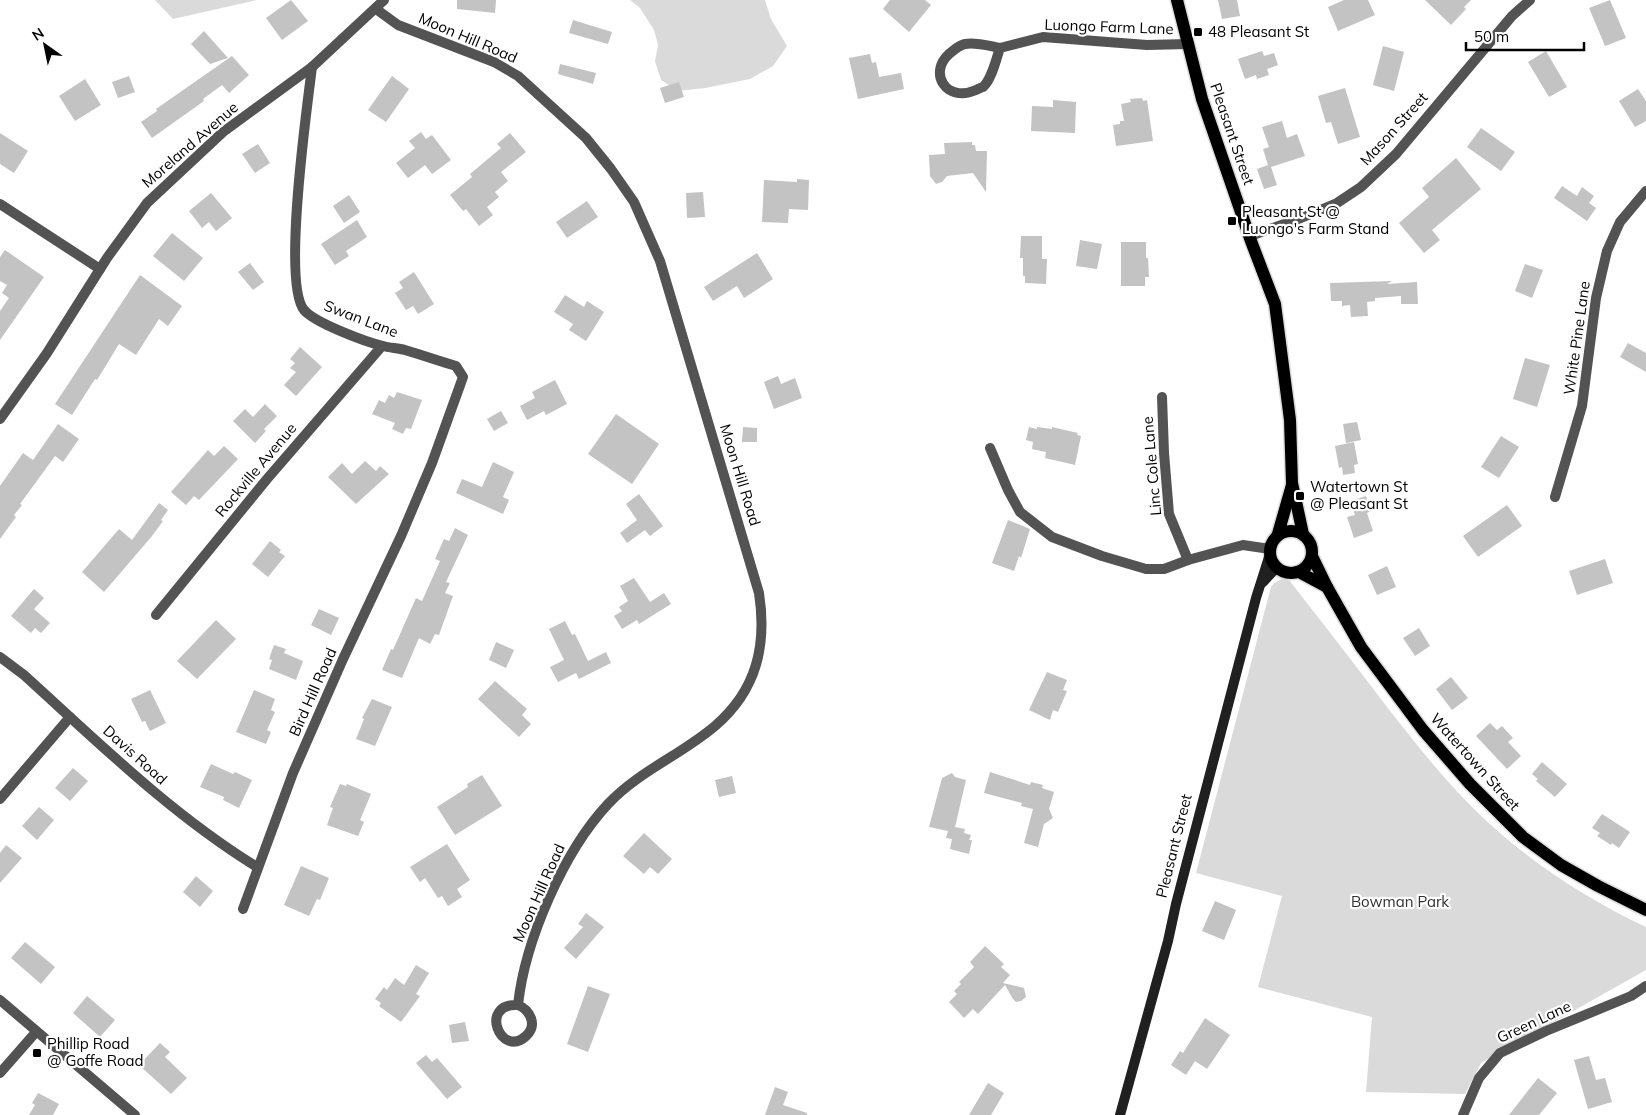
<svg xmlns="http://www.w3.org/2000/svg" width="1646" height="1115" font-family="Mulish,sans-serif">
<style>
.green{fill:#dadada}
.building{fill:#c3c3c3}
.lines{fill:none;stroke-linecap:round;stroke-linejoin:round}
.primary-casing{stroke:#dbdbdb;stroke-width:15}
.street{stroke:#535353;stroke-width:10}
.secondary{stroke:#202020;stroke-width:10}
.primary{stroke:#000;stroke-width:12}
.poi-dot{fill:#000;stroke:#fff;stroke-width:2}
.labels{text-anchor:middle;stroke-width:4.5;stroke-linejoin:round;paint-order:stroke}
.street-label{font-size:15px;fill:#000;stroke:#fff}
.poi-label{font-size:15px;fill:#000;stroke:#fff;text-anchor:start}
.park-label{font-size:15px;fill:#313131;stroke:#fff}
</style>
<rect width="100%" height="100%" fill="#fff"/>
<g class="green">
<polygon points="155,0 257,0 173,19"/>
<polygon points="630,0 765,0 771,19 787,46 773,66 750,79 705,88 678,91 661,80 655,61 658,45 654,30 640,8"/>
<path d="M1284 578 1289 580C1321 621 1353 662 1384 703 1412 739 1440 775 1472 807 1522 857 1582 897 1646 927V970L1481 1063 1465 1094 1366 1092 1372 1017 1258 987 1282 896 1196 873 1271 587 1274 583Z"/>
</g>
<g class="building">
<polygon points="291,0 308,21 282,40 266,18"/>
<polygon points="457,0 496,0 495,13 457,9"/>
<polygon points="890,0 925,0 931,5 909,32 883,9"/>
<polygon points="1218,0 1237,0 1240,16 1222,19"/>
<polygon points="1344,0 1368,0 1375,15 1338,31 1328,7"/>
<polygon points="1425,0 1471,0 1464,7 1466,9 1451,25"/>
<polygon points="1610,0 1626,38 1605,46 1589,8"/>
<polygon points="573,20 612,32 608,44 569,33"/>
<polygon points="204,31 228,58 210,64 191,44"/>
<polygon points="1383,46 1404,52 1394,91 1373,85"/>
<polygon points="1262,51 1264,56 1274,53 1278,65 1267,69 1269,75 1257,79 1256,75 1245,79 1238,59"/>
<polygon points="1546,51 1567,87 1549,97 1528,62"/>
<polygon points="870,54 872,63 876,62 879,77 901,73 904,89 858,99 849,58"/>
<polygon points="232,56 249,75 229,93 222,85 203,99 204,101 152,138 141,122 157,111 156,109"/>
<polygon points="560,64 596,73 593,84 558,74"/>
<polygon points="129,76 135,92 118,98 112,82"/>
<polygon points="392,76 409,89 386,122 368,110"/>
<polygon points="85,79 101,105 75,121 59,96"/>
<polygon points="679,82 684,97 665,103 660,88"/>
<polygon points="1345,88 1360,137 1338,144 1331,122 1326,123 1318,96"/>
<polygon points="1638,89 1646,101 1646,121 1635,127 1619,101"/>
<polygon points="1142,98 1143,101 1147,100 1153,141 1116,146 1113,125 1120,124 1120,121 1124,121 1121,104 1131,102 1130,99"/>
<polygon points="1053,100 1076,102 1075,133 1031,131 1032,106 1053,107"/>
<polygon points="1282,121 1287,138 1297,134 1305,156 1271,167 1277,185 1264,189 1257,169 1268,165 1263,149 1269,147 1262,127"/>
<polygon points="1481,128 1515,152 1501,171 1467,147"/>
<polygon points="421,132 426,139 432,135 451,160 432,174 425,165 408,178 396,163 415,148 409,141"/>
<polygon points="0,133 28,151 14,173 0,164"/>
<polygon points="510,133 526,152 501,172 508,181 495,192 499,197 487,207 493,215 479,226 466,209 463,211 450,195 472,177 470,174 501,148 497,144"/>
<polygon points="972,142 972,145 975,145 976,151 987,151 986,192 973,173 947,176 942,182 936,184 930,176 929,155 945,154 944,143"/>
<polygon points="258,144 270,163 255,173 242,154"/>
<polygon points="1456,158 1481,189 1432,230 1440,240 1424,253 1399,223 1429,197 1422,188"/>
<polygon points="797,179 809,180 808,210 789,209 788,223 762,222 764,180 797,182"/>
<polygon points="1562,186 1577,196 1582,187 1594,196 1589,203 1596,208 1587,221 1554,198"/>
<polygon points="703,192 705,217 687,218 686,193"/>
<polygon points="211,193 232,218 216,231 209,222 202,228 189,211"/>
<polygon points="349,195 360,212 344,223 333,206"/>
<polygon points="587,201 598,217 567,238 556,222"/>
<polygon points="357,220 367,237 346,251 349,256 335,265 321,244"/>
<polygon points="172,233 203,258 184,281 153,256"/>
<polygon points="1021,236 1042,236 1042,259 1047,259 1046,284 1025,283 1025,276 1023,276 1023,258 1020,258"/>
<polygon points="1080,240 1102,244 1097,269 1076,266"/>
<polygon points="1121,242 1146,242 1146,258 1148,258 1149,277 1145,277 1145,286 1121,286"/>
<polygon points="5,250 44,277 0,340 0,311 9,298 2,293 7,285 0,281 0,257"/>
<polygon points="757,253 773,279 744,298 737,286 713,301 704,287"/>
<polygon points="250,263 264,282 253,290 238,272"/>
<polygon points="1525,264 1543,270 1532,298 1515,291"/>
<polygon points="414,272 434,304 418,314 413,306 406,310 395,293 403,288 399,282"/>
<polygon points="140,275 182,306 168,326 159,319 136,355 119,344 97,380 95,379 72,415 55,404"/>
<polygon points="1392,281 1387,284 1417,282 1418,304 1401,304 1401,296 1375,298 1375,301 1367,302 1368,316 1351,317 1350,305 1342,306 1342,301 1331,301 1330,283"/>
<polygon points="565,295 584,307 587,301 604,312 586,341 569,330 573,324 554,312"/>
<polygon points="1628,343 1646,353 1646,372 1620,357"/>
<polygon points="300,347 322,367 296,396 284,385 296,372 290,368 295,363 290,359"/>
<polygon points="1525,358 1550,365 1537,407 1513,399"/>
<polygon points="778,376 781,384 795,378 802,398 774,409 764,382"/>
<polygon points="555,380 567,404 546,415 544,411 527,420 520,406 535,398 532,392"/>
<polygon points="397,392 422,400 411,429 406,428 403,434 392,429 395,423 372,414 379,400 385,403 389,395 394,398"/>
<polygon points="265,404 277,416 264,429 266,431 255,443 233,421 245,409 253,417"/>
<polygon points="501,411 508,423 494,431 487,419"/>
<polygon points="616,414 659,444 632,484 588,454"/>
<polygon points="1357,422 1361,440 1346,443 1343,424"/>
<polygon points="58,424 79,439 63,462 55,456 20,504 22,505 14,515 16,517 0,539 0,486 23,453 33,460"/>
<polygon points="743,427 757,428 757,442 742,442"/>
<polygon points="1029,427 1037,429 1037,427 1052,429 1052,427 1078,433 1077,435 1081,436 1075,465 1045,458 1046,452 1032,449 1033,442 1026,440"/>
<polygon points="1501,436 1519,447 1499,478 1481,467"/>
<polygon points="1354,442 1358,464 1354,465 1355,473 1343,475 1342,467 1339,468 1335,446"/>
<polygon points="224,446 238,459 199,500 194,496 186,505 171,492 208,450 214,456"/>
<polygon points="365,461 376,471 380,466 389,474 356,504 328,477 342,463 352,474"/>
<polygon points="493,462 514,472 503,497 509,500 503,514 456,493 462,479 482,487"/>
<polygon points="639,494 663,526 650,536 645,530 627,543 620,533 637,520 626,504"/>
<polygon points="1366,496 1371,511 1367,513 1373,531 1354,538 1347,517 1355,515 1350,501"/>
<polygon points="159,503 168,510 161,520 163,521 152,536 104,592 82,572 119,529 132,540"/>
<polygon points="1507,505 1522,526 1478,557 1463,536"/>
<polygon points="1008,520 1030,529 1021,558 1019,556 1014,571 992,563"/>
<polygon points="455,528 468,535 446,582 450,583 445,593 453,596 439,635 435,634 430,644 419,638 402,678 382,670 391,649 393,650 416,598 422,601 440,561 435,559 444,539 449,541"/>
<polygon points="270,541 281,550 279,552 285,556 268,577 252,564"/>
<polygon points="1605,559 1613,583 1577,595 1569,571"/>
<polygon points="1387,566 1396,587 1377,595 1368,575"/>
<polygon points="634,578 650,602 664,593 671,604 639,624 637,620 622,629 614,616 622,611 619,607 628,601 620,586"/>
<polygon points="34,589 44,598 34,609 50,623 41,633 35,628 31,633 11,616"/>
<polygon points="319,609 339,618 331,635 311,625"/>
<polygon points="216,620 236,639 197,679 177,661"/>
<polygon points="565,621 572,635 575,634 588,661 606,652 611,663 579,679 576,673 558,682 550,667 564,660 549,629"/>
<polygon points="1419,628 1430,646 1415,656 1403,638"/>
<polygon points="496,642 514,650 506,668 489,660"/>
<polygon points="274,645 286,649 284,653 303,661 296,680 269,669 272,660 269,659"/>
<polygon points="1047,672 1067,680 1063,690 1067,691 1058,712 1053,710 1050,720 1029,710"/>
<polygon points="1451,677 1468,698 1452,710 1436,689"/>
<polygon points="495,681 527,709 522,715 531,724 519,737 478,699"/>
<polygon points="150,690 166,723 150,731 145,721 142,722 131,699"/>
<polygon points="254,690 275,699 271,710 275,712 267,730 271,732 266,744 236,732"/>
<polygon points="372,699 392,707 375,746 356,739 364,719 362,718"/>
<polygon points="1490,723 1497,730 1502,726 1513,738 1508,742 1521,756 1507,769 1476,736"/>
<polygon points="1542,762 1567,784 1555,797 1536,781 1538,779 1532,774"/>
<polygon points="211,764 233,774 235,772 252,780 239,808 223,800 224,797 200,787"/>
<polygon points="73,768 88,781 70,801 55,788"/>
<polygon points="990,772 1030,785 1031,782 1043,785 1042,788 1054,792 1049,809 1053,818 1044,824 1038,847 1024,843 1033,809 1021,806 1022,803 984,793"/>
<polygon points="952,773 955,777 966,780 955,827 965,829 964,833 971,835 969,840 972,840 969,854 950,849 952,839 946,838 948,831 929,827 942,778"/>
<polygon points="482,775 502,806 455,835 437,807 468,787 467,784"/>
<polygon points="732,776 736,793 719,797 715,780"/>
<polygon points="340,784 346,786 347,784 371,794 360,820 364,822 358,836 327,825 333,808 330,807"/>
<polygon points="39,807 54,820 37,840 22,826"/>
<polygon points="1602,814 1630,832 1619,848 1612,843 1611,845 1597,836 1600,833 1592,828"/>
<polygon points="644,833 672,859 658,874 650,867 644,874 623,856"/>
<polygon points="447,844 470,880 457,889 462,897 448,906 442,896 438,898 425,878 420,882 410,867"/>
<polygon points="6,845 22,858 0,883 0,853"/>
<polygon points="301,866 329,878 320,900 317,899 309,916 284,905"/>
<polygon points="196,876 213,891 200,907 183,892"/>
<polygon points="1215,901 1236,910 1224,940 1202,931"/>
<polygon points="586,913 604,927 576,959 564,948 583,927 578,924"/>
<polygon points="25,942 55,967 41,984 11,958"/>
<polygon points="985,946 1004,964 1001,967 1010,975 1003,983 1024,988 1026,997 1021,1001 1016,1002 1013,999 1005,985 978,1014 973,1009 964,1018 949,1002 957,994 954,991 961,984 959,982 974,967 970,962"/>
<polygon points="416,965 429,973 416,994 420,996 401,1022 379,1006 381,1003 375,999 384,987 387,990 395,978 404,985"/>
<polygon points="588,986 610,994 588,1052 567,1044"/>
<polygon points="87,996 115,1020 100,1037 73,1013"/>
<polygon points="1205,1018 1230,1035 1207,1069 1195,1061 1186,1075 1171,1065 1180,1051 1183,1053"/>
<polygon points="465,1022 469,1041 452,1043 449,1025"/>
<polygon points="160,1043 170,1052 165,1057 187,1078 171,1094 139,1065"/>
<polygon points="426,1055 432,1062 437,1058 462,1087 447,1099 416,1063"/>
<polygon points="1589,1056 1596,1080 1605,1078 1612,1102 1588,1109 1574,1060"/>
<polygon points="1538,1078 1557,1093 1539,1115 1509,1115"/>
<polygon points="988,1083 1004,1093 991,1115 969,1115"/>
<polygon points="775,1087 788,1092 783,1105 807,1113 807,1115 765,1115"/>
<polygon points="38,1093 59,1104 53,1115 29,1115 35,1105 32,1103"/>
</g>
<g class="lines">
<g class="primary-casing">
<g id="primary">
<polyline points="1177,0 1202,99 1251,241 1275,304 1290,420 1292,483 1303,534"/>
<circle cx="1291" cy="552" r="21"/>
<polyline points="1278,534 1292,485"/>
<polyline points="1312,556 1327,587 1361,647 1423,730 1470,784 1523,837 1561,865 1598,886 1646,910"/>
<polyline points="1299,572 1327,587"/>
</g>
</g>
<g class="street">
<path d="M376 9 398 25 494 62 518 76 586 138 611 169 634 202 660 261 759 593C767 645 757 690 715 726 681 755 639 771 608 804 564 851 525 940 518 1005 478 1003 501 1059 526 1036 538 1025 530 1010 518 1005"/>
<path d="M1000 48C989 46 976 42 965 44 959 45 954 50 949 54 928 73 946 103 976 90 976 90 982 87 983 87 992 79 996 59 1000 48L1043 37 1147 45 1188 44"/>
<polyline points="0,204 100,269"/>
<polyline points="1250,236 1301,218 1337,203 1361,187 1396,154 1512,16 1530,0"/>
<polyline points="1162,397 1164,453 1169,514 1188,560"/>
<polyline points="0,419 47,353 107,258 147,203 223,132 312,67 384,0"/>
<polyline points="990,448 1008,490 1020,512 1052,537 1102,556 1146,569 1164,569 1188,560 1243,545 1270,549"/>
<polyline points="1555,497 1582,406 1596,298 1607,251 1620,222 1646,191"/>
<polyline points="156,615 267,479 382,346"/>
<path d="M0 657 24 675C99 743 171 814 257 867"/>
<polyline points="0,799 70,717"/>
<path d="M243 909 293 773 343 659 401 536 432 463 463 377 456 366C439 361 422 355 405 350 398 348 390 348 383 346 366 342 315 323 304 310 282 283 307 108 312 67"/>
<polyline points="0,1000 135,1115"/>
<polyline points="0,1073 36,1032"/>
<polyline points="1463,1115 1479,1078 1500,1053 1546,1031 1631,996 1646,986"/>
</g>
<g class="secondary">
<polyline points="1263,582 1277,567"/>
<polyline points="1120,1115 1168,941 1176,904 1256,598 1270,554"/>
</g>
<use href="#primary" class="primary"/>
</g>
<g class="poi-dot">
<rect x="1193" y="27" width="10" height="10" rx="2.5"/>
<rect x="1227" y="216" width="10" height="10" rx="2.5"/>
<rect x="1295" y="491" width="10" height="10" rx="2.5"/>
<rect x="32" y="1048" width="10" height="10" rx="2.5"/>
</g>
<g class="labels">
<g class="street-label">
<text transform="translate(1109 27) rotate(2)" y="5">Luongo Farm Lane</text>
<text transform="translate(468 38) rotate(23)" y="5">Moon Hill Road</text>
<text transform="translate(1394 129) rotate(-48)" y="5">Mason Street</text>
<text transform="translate(1232 134) rotate(71)" y="5">Pleasant Street</text>
<text transform="translate(190 145) rotate(-41)" y="5">Moreland Avenue</text>
<text transform="translate(361 319) rotate(21)" y="5">Swan Lane</text>
<text transform="translate(1577 338) rotate(-82)" y="5">White Pine Lane</text>
<text transform="translate(1152 466) rotate(-95)" y="5">Linc Cole Lane</text>
<text transform="translate(256 470) rotate(-50)" y="5">Rockville Avenue</text>
<text transform="translate(740 475) rotate(73)" y="5">Moon Hill Road</text>
<text transform="translate(313 692) rotate(-66)" y="5">Bird Hill Road</text>
<text transform="translate(135 755) rotate(42)" y="5">Davis Road</text>
<text transform="translate(1475 762) rotate(48)" y="5">Watertown Street</text>
<text transform="translate(1174 846) rotate(-76)" y="5">Pleasant Street</text>
<text transform="translate(539 893) rotate(-66)" y="5">Moon Hill Road</text>
<text transform="translate(1534 1022) rotate(-25)" y="5">Green Lane</text>
</g>
<g class="poi-label">
<text x="1208" y="37">48 Pleasant St</text>
<text x="1242" y="217">Pleasant St @<tspan x="1242" dy="17">Luongo's Farm Stand</tspan></text>
<text x="1310" y="492">Watertown St<tspan x="1310" dy="17">@ Pleasant St</tspan></text>
<text x="47" y="1049">Phillip Road<tspan x="47" dy="17">@ Goffe Road</tspan></text>
</g>
<g class="park-label">
<text x="1400" y="907">Bowman Park</text>
</g>
</g>
<g transform="translate(45 45) rotate(327)" stroke="#ffffff" stroke-width="4" paint-order="stroke">
<path d="M0-4L9 19L0 12L-9 19Z" fill="#000000"/>
<text y="-8" font-size="14" font-weight="bold" text-anchor="middle" fill="#000000">N</text>
</g>
<path d="M1466 42v8h118v-8" fill="none" stroke="#000000" stroke-width="2.5"/>
<text x="1474" y="42" font-size="15" fill="#000000" stroke="#ffffff" stroke-width="4" paint-order="stroke">50 m</text>
</svg>
